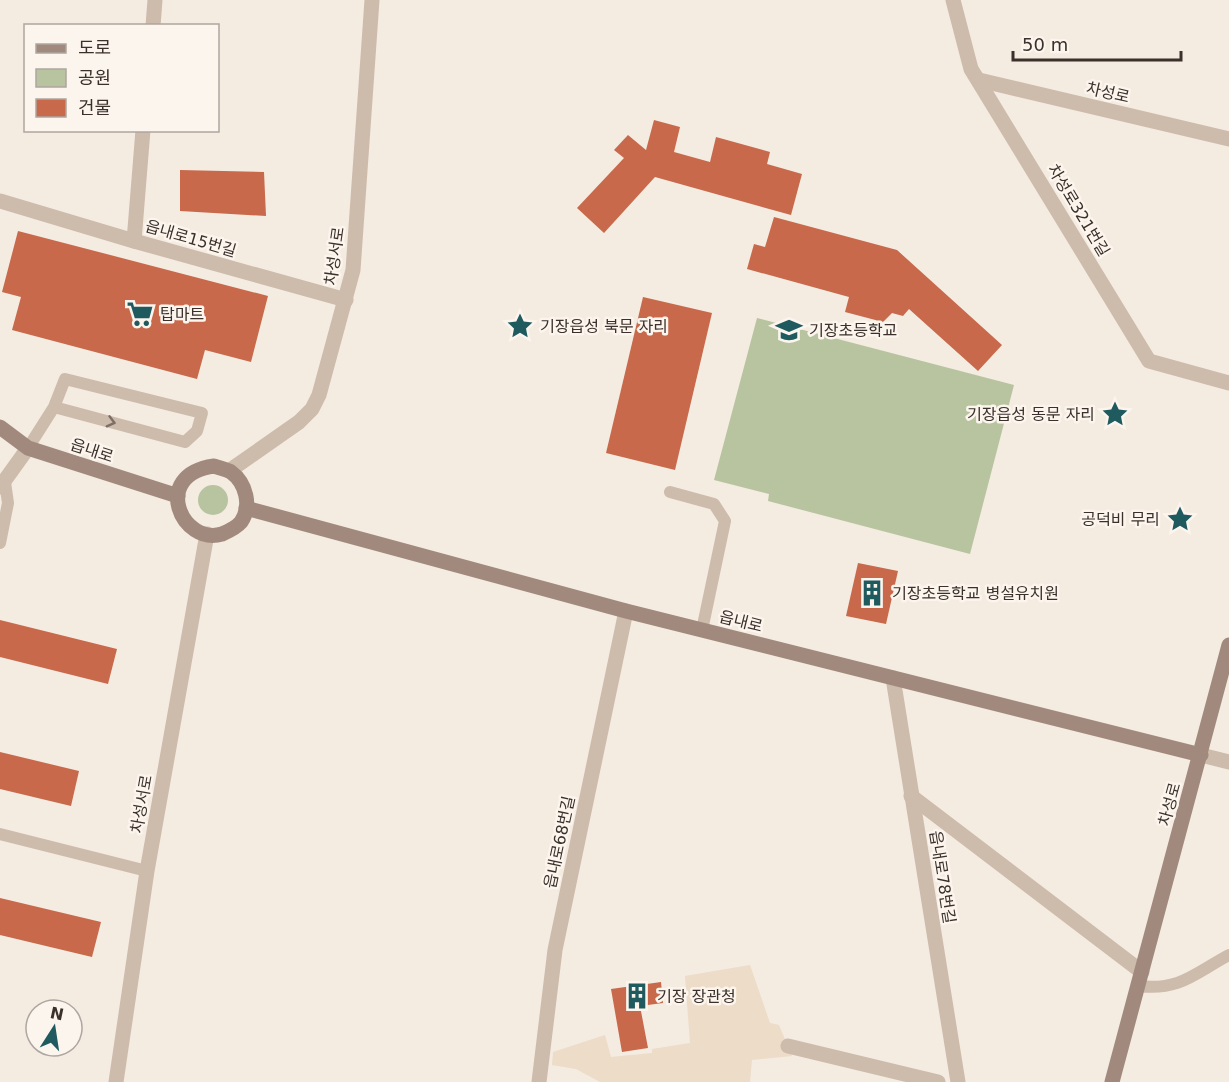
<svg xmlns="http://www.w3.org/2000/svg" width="1229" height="1082" font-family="'DejaVu Sans','Noto Sans KR',sans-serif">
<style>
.green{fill:#b8c4a0}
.plaza{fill:#ecdcc8}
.building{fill:#c8694b}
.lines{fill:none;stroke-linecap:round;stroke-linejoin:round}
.service{stroke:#cdbbac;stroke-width:12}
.pedestrian{stroke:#cdbbac;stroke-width:15}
.minor{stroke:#cdbbac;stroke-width:15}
.tertiary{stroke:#cdbbac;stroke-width:15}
.secondary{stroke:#a18a7d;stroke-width:15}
.oneway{stroke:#7d6f65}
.labels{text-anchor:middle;stroke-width:5;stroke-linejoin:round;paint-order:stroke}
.street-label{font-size:16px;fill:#3b302b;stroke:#fbf5ee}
.poi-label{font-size:16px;fill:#3b302b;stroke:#fbf5ee;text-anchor:start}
</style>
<rect width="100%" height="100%" fill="#f4ebe1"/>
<g class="green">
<polygon points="757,318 1014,385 970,554 768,501 769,494 714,480"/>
<circle cx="213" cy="500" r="15"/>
</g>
<polygon class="plaza" points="750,965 770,1023 779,1025 792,1056 752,1060 750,1082 600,1082 576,1069 552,1065 553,1052 605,1035 611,1057 652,1053 652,1049 690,1043 685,976"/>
<g class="building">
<polygon points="654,120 680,127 674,152 710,162 716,137 770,152 767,164 802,174 791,215 655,177 604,233 577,208 624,158 614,150 628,135 646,150"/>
<polygon points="180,170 264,172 266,216 180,211"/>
<polygon points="774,217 897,250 1002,345 978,371 909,309 903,316 892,313 883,322 845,312 849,297 747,269 754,244 765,247"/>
<polygon points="18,231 268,296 251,362 205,350 197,379 12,330 21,297 2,292"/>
<polygon points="643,297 712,313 675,470 606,453"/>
<polygon points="858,563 898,571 886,624 846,616"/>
<polygon points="0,620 117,649 108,684 0,657"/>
<polygon points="0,752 79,771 71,806 0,789"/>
<polygon points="0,898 101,922 92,957 0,935"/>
<polygon points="661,982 663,1003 640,1006 648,1048 622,1052 611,989"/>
</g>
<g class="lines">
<g class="service">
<polyline points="28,448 54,407 65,379 202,413 197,431 185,442 54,407"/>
<polyline points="670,492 714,504 725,521 702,630"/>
<polyline points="0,543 8,503 5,482"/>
<polyline points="0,834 147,871"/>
<path d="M1139 986C1180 991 1195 973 1229 955"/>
</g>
<polyline class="pedestrian" points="788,1046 938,1082"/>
<g class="minor">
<polyline points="953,0 971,69 1149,361 1229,383"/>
<polyline points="153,26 155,0"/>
<polyline points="979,80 1229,139"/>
<polyline points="0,201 134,241 346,300"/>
<polyline points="134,241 143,130"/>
<polyline points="0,487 28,448"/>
<polyline points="893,678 958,1082"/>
<polyline points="911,796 1142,972"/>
<polyline points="539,1082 555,950 626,611"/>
</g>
<g class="tertiary">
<polyline points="229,471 299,422 312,409 319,395 353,270 372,0"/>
<polyline points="1201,755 1229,762"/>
<polyline points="116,1082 147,871 207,534"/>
</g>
<g class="secondary">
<polyline points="0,427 28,448 178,496"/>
<path d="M214 466C219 468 226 469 231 472 246 483 252 506 241 522 236 528 229 531 222 534 182 546 150 475 214 466Z"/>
<polyline points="246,508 626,611 1201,755"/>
<polyline points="1112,1082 1229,645"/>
</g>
</g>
<defs><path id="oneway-chevron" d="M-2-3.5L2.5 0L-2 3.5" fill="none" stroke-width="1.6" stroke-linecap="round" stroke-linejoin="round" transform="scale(1.5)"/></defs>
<use class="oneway" href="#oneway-chevron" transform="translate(111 422) rotate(15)"/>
<defs>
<g id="supermarket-bare" transform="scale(2.07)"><path d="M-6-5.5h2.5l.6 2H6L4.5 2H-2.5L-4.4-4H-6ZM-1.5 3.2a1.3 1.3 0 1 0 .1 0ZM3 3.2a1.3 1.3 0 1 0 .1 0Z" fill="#1f5a5e" stroke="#fbf5ee" stroke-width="2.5" paint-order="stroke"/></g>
<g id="sight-bare" transform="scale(2.07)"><path d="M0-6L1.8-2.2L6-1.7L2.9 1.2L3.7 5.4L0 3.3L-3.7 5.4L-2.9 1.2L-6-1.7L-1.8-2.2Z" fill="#1f5a5e" stroke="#fbf5ee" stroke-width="2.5" paint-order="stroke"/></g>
<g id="school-bare" transform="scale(2.07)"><path d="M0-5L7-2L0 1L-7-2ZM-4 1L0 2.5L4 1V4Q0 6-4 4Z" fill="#1f5a5e" stroke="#fbf5ee" stroke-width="2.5" paint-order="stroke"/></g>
<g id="building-bare" transform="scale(2.07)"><path d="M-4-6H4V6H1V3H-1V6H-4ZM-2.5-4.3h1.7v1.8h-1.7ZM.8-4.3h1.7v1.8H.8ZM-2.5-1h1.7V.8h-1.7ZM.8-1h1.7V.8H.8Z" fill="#1f5a5e" stroke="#fbf5ee" stroke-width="2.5" paint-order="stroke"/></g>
</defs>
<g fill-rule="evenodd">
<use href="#supermarket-bare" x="140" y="314"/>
<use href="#sight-bare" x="520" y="326"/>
<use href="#school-bare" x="789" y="330"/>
<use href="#sight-bare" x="1115" y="414"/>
<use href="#sight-bare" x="1180" y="519"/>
<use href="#building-bare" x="872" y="593"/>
<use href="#building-bare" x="637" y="996"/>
</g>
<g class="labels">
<g class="street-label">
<text transform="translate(1108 92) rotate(13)" y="6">차성로</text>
<text transform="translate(1079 210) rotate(59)" y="6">차성로321번길</text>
<text transform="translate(191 238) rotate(16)" y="6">읍내로15번길</text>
<text transform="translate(334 256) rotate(-82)" y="6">차성서로</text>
<text transform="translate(92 450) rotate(18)" y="6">읍내로</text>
<text transform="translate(741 621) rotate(14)" y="6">읍내로</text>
<text transform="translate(141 804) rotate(-80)" y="6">차성서로</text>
<text transform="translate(1169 804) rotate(-75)" y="6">차성로</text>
<text transform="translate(559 842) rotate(-78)" y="6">읍내로68번길</text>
<text transform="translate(943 877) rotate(81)" y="6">읍내로78번길</text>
</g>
<g class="poi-label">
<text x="160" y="320">탑마트</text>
<text x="540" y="332">기장읍성 북문 자리</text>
<text x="809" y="336">기장초등학교</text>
<text x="1095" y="420" text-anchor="end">기장읍성 동문 자리</text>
<text x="1160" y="525" text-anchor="end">공덕비 무리</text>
<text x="892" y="599">기장초등학교 병설유치원</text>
<text x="657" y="1002">기장 장관청</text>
</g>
</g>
<rect x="24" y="24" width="195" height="108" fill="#fbf5ee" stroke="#aea6a0" stroke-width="1.5"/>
<rect x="36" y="44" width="30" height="9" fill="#a18a7d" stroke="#aea6a0" stroke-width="1.5"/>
<text x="78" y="54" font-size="18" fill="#3b302b">도로</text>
<rect x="36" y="69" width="30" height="18" fill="#b8c4a0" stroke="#aea6a0" stroke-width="1.5"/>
<text x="78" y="84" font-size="18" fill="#3b302b">공원</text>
<rect x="36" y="99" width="30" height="18" fill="#c8694b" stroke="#aea6a0" stroke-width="1.5"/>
<text x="78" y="114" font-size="18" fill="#3b302b">건물</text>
<g transform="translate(54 1028) rotate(12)"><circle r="28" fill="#fbf5ee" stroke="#aea6a0" stroke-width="1.5"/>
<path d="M0-4.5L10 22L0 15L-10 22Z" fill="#1f5a5e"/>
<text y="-9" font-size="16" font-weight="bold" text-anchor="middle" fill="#3b302b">N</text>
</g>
<path d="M1013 51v9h168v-9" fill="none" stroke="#3b302b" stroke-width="3"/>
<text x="1022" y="51" font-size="18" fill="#3b302b" stroke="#fbf5ee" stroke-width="4.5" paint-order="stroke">50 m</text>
</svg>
